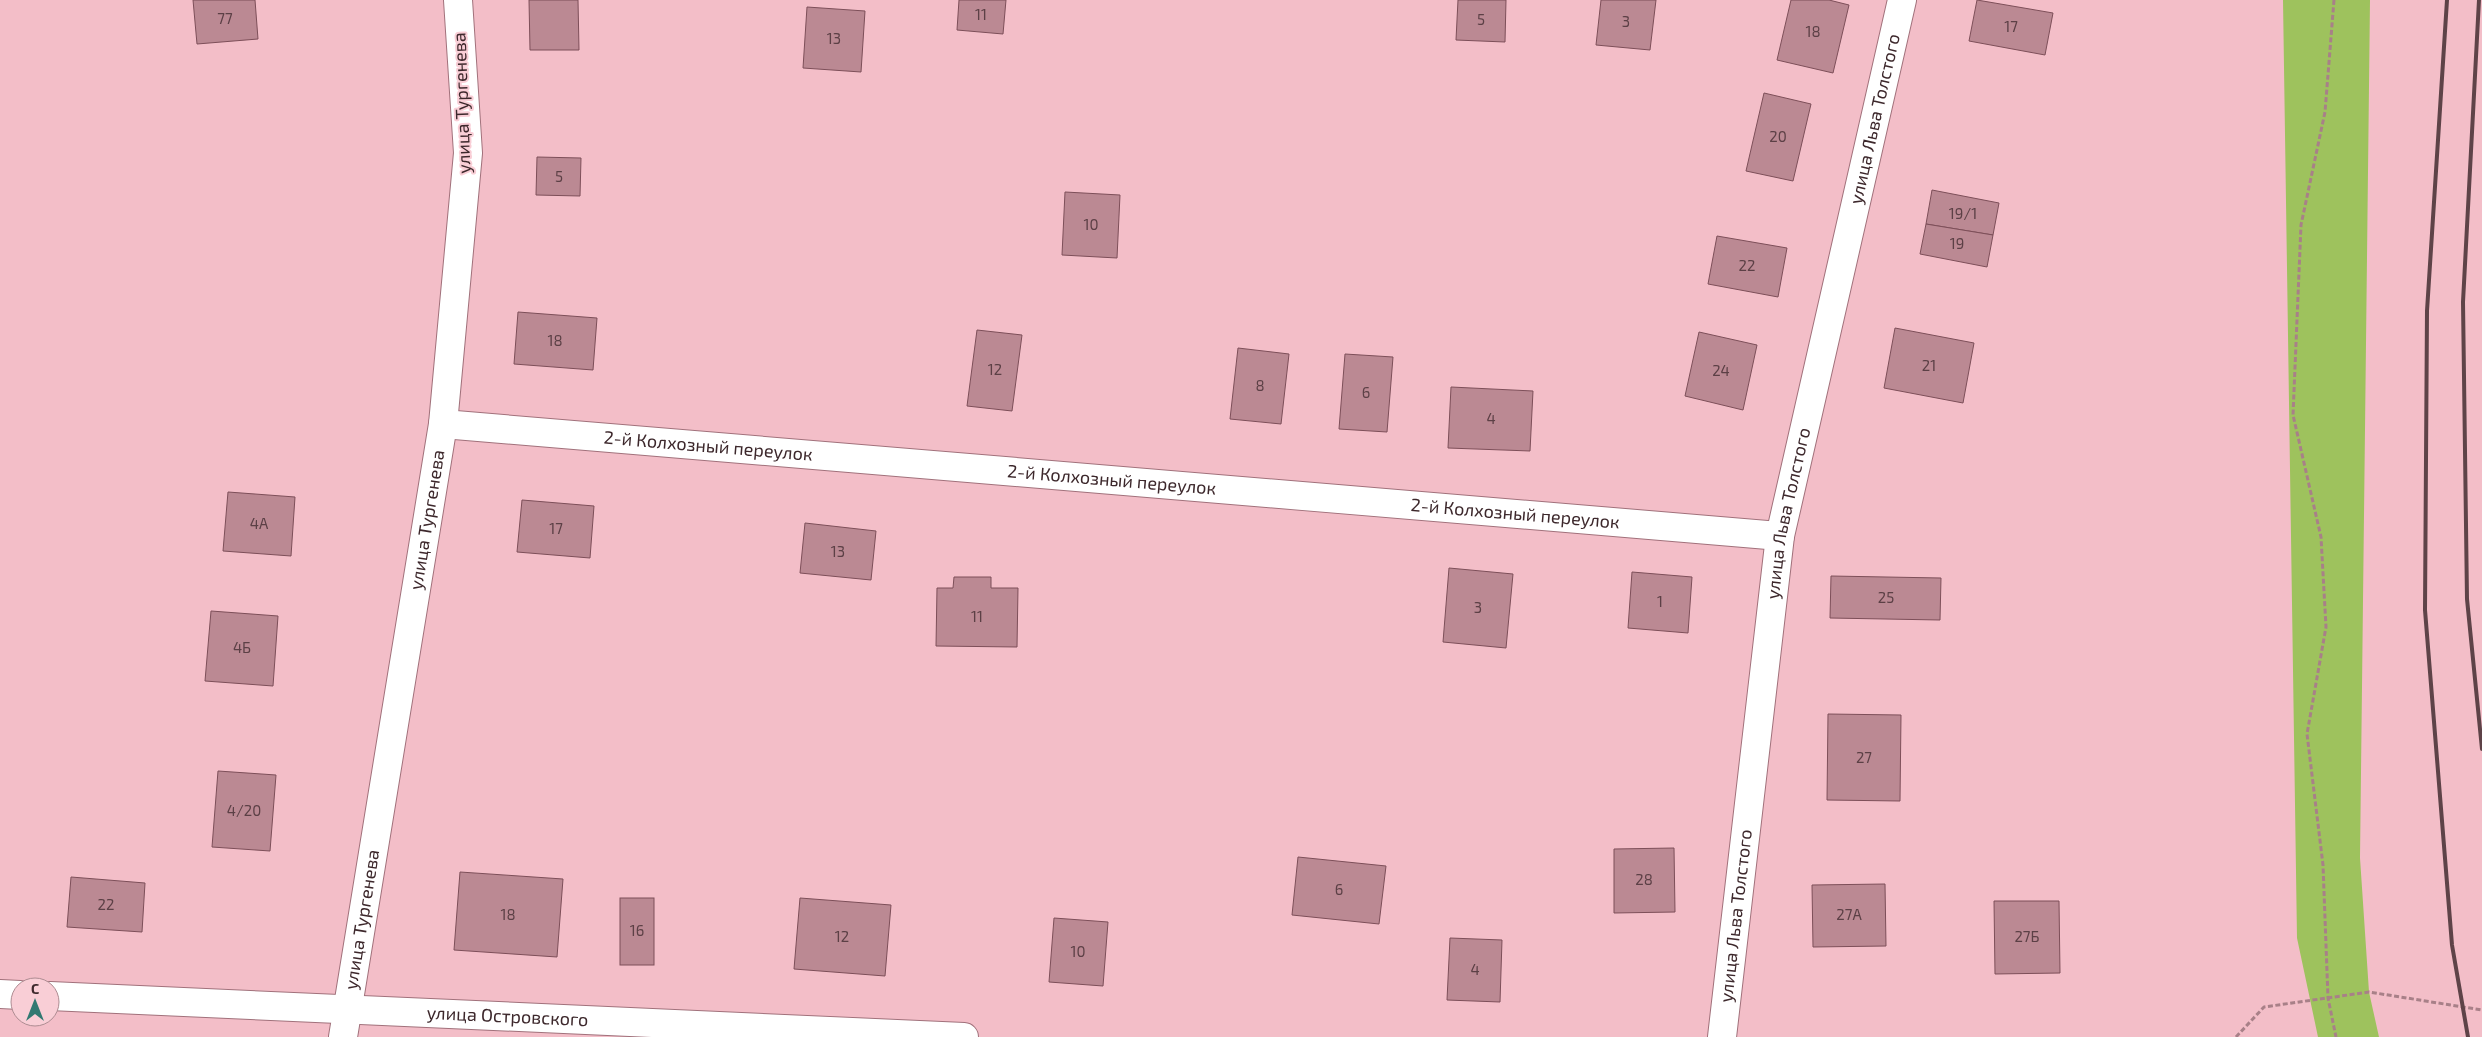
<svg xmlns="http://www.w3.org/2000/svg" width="2482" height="1037" font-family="'Exo 2',sans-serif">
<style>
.green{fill:#9ec25d}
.building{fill:#bb8993;stroke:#7d4f59}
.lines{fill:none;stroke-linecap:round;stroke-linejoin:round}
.minor-casing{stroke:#a1717b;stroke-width:30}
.path{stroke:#a88088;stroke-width:3;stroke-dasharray:5 2.5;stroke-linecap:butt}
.minor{stroke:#fff;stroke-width:28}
.rail{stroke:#5e4348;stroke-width:4}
.labels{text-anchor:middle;stroke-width:4;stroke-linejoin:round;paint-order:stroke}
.number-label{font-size:15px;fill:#5c4046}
.street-label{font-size:18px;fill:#3d282c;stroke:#f9ced6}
</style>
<rect width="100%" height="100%" fill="#f3bec8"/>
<polygon class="green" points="2283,0 2370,0 2360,858 2369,992 2379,1037 2318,1037 2297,938"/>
<g class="building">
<polygon points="193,0 255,0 258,39 197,44"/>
<polygon points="529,0 578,0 579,50 530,50"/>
<polygon points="959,0 1006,0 1003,34 957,30"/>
<polygon points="1458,0 1506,0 1505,42 1456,40"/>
<polygon points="1601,0 1656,0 1650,50 1596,45"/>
<polygon points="1791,0 1829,0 1849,5 1833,73 1777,60"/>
<polygon points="1977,0 2053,13 2045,55 1969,41"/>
<polygon points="807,7 865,11 861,72 803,68"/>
<polygon points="1764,93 1811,104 1793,181 1746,171"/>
<polygon points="537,157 581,158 580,196 536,195"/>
<polygon points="1932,190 1999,203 1993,235 1926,224"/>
<polygon points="1065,192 1120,195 1117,258 1062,255"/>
<polygon points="1926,224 1993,235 1987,267 1920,254"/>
<polygon points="1717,236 1787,248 1778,297 1708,284"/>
<polygon points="518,312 597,318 593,370 514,364"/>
<polygon points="1895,328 1974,343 1963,403 1884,388"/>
<polygon points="977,330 1022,335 1012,411 967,406"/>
<polygon points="1699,332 1757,345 1743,410 1685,396"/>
<polygon points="1238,348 1289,354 1281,424 1230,419"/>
<polygon points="1345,354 1393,357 1387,432 1339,429"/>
<polygon points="1451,387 1533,391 1530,451 1448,448"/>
<polygon points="228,492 295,497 291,556 223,551"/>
<polygon points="522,500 594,506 590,558 517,552"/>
<polygon points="805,523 876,531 871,580 800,573"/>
<polygon points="1449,568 1513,574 1506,648 1443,642"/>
<polygon points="1632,572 1692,577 1688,633 1628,628"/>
<polygon points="1831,576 1941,578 1940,620 1830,618"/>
<polygon points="954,577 991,577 991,588 1018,588 1017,647 936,646 937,588 953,588"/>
<polygon points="211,611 278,616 273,686 205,681"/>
<polygon points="1828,714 1901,715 1900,801 1827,800"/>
<polygon points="218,771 276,775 270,851 212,847"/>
<polygon points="1674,848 1675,912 1614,913 1614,849"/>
<polygon points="1298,857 1386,866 1379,924 1292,915"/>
<polygon points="460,872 563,879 557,957 454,950"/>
<polygon points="71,877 145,883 142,932 67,927"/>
<polygon points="1885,884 1886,946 1813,947 1812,885"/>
<rect x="620" y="898" width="34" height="67"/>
<polygon points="800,898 891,905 885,976 794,969"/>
<polygon points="1994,901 2059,901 2060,973 1995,974"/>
<polygon points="1054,918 1108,922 1103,986 1049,982"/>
<polygon points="1450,938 1502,940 1500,1002 1447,1000"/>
</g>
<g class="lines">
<g class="minor-casing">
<g id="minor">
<path id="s1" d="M443 424 1780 536"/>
<polyline points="0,994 20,995"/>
<path id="s2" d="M50 996 964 1037"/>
<path id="s3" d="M343 1037 443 424 468 153 458 0"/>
<path id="s4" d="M1722 1037 1780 536 1902 0"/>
</g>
</g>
<g class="path">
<polyline points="2334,0 2325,112 2301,225 2293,415 2321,537 2326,627 2307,734 2323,865 2328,998 2336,1037"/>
<polyline points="2236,1037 2264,1007 2369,992 2482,1010"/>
</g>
<use href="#minor" class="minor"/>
<g class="rail">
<polyline points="2447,0 2427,311 2425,610 2452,945 2468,1037"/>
<polyline points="2479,0 2463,302 2467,599 2482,749"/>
</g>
</g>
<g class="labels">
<g class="number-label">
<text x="981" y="20">11</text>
<text x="225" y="24">77</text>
<text x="1481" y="25">5</text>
<text x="1626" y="27">3</text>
<text x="2011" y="32">17</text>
<text x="1813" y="37">18</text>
<text x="834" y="44">13</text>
<text x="1778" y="142">20</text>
<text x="559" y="182">5</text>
<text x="1963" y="219">19/1</text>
<text x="1091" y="230">10</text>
<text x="1957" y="249">19</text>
<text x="1747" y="271">22</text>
<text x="555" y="346">18</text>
<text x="1929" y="371">21</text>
<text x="995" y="375">12</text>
<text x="1721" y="376">24</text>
<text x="1260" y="391">8</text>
<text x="1366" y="398">6</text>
<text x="1491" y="424">4</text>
<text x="259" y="529">4А</text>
<text x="556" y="534">17</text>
<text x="838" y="557">13</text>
<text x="1886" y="603">25</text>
<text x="1660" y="607">1</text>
<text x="1478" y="613">3</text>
<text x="977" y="622">11</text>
<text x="242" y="653">4Б</text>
<text x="1864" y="763">27</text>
<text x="244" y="816">4/20</text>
<text x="1644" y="885">28</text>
<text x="1339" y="895">6</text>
<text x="106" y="910">22</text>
<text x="508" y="920">18</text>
<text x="1849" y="920">27А</text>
<text x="637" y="936">16</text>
<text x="842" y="942">12</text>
<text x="2027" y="942">27Б</text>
<text x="1078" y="957">10</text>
<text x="1475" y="975">4</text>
</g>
<g class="street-label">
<text transform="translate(462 103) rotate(-92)" y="6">улица Тургенева</text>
<text dy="6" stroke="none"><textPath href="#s4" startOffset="932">улица Льва Толстого</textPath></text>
<text dy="6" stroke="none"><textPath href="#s1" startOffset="266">2-й Колхозный переулок</textPath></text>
<text dy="6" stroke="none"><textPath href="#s1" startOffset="671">2-й Колхозный переулок</textPath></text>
<text dy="6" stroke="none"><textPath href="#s1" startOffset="1076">2-й Колхозный переулок</textPath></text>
<text dy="6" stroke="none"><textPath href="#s4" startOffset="528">улица Льва Толстого</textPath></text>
<text dy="6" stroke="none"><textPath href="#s3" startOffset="524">улица Тургенева</textPath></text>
<text dy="6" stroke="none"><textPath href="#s4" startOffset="122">улица Льва Толстого</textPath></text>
<text dy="6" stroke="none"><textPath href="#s3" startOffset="119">улица Тургенева</textPath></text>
<text dy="6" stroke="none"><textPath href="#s2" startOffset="458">улица Островского</textPath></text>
</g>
</g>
<g transform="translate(35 1002)"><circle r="24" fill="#f9ced6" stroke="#ae8c92"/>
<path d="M0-4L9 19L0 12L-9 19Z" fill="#327972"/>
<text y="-8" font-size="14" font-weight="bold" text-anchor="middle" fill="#3d282c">С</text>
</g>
</svg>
